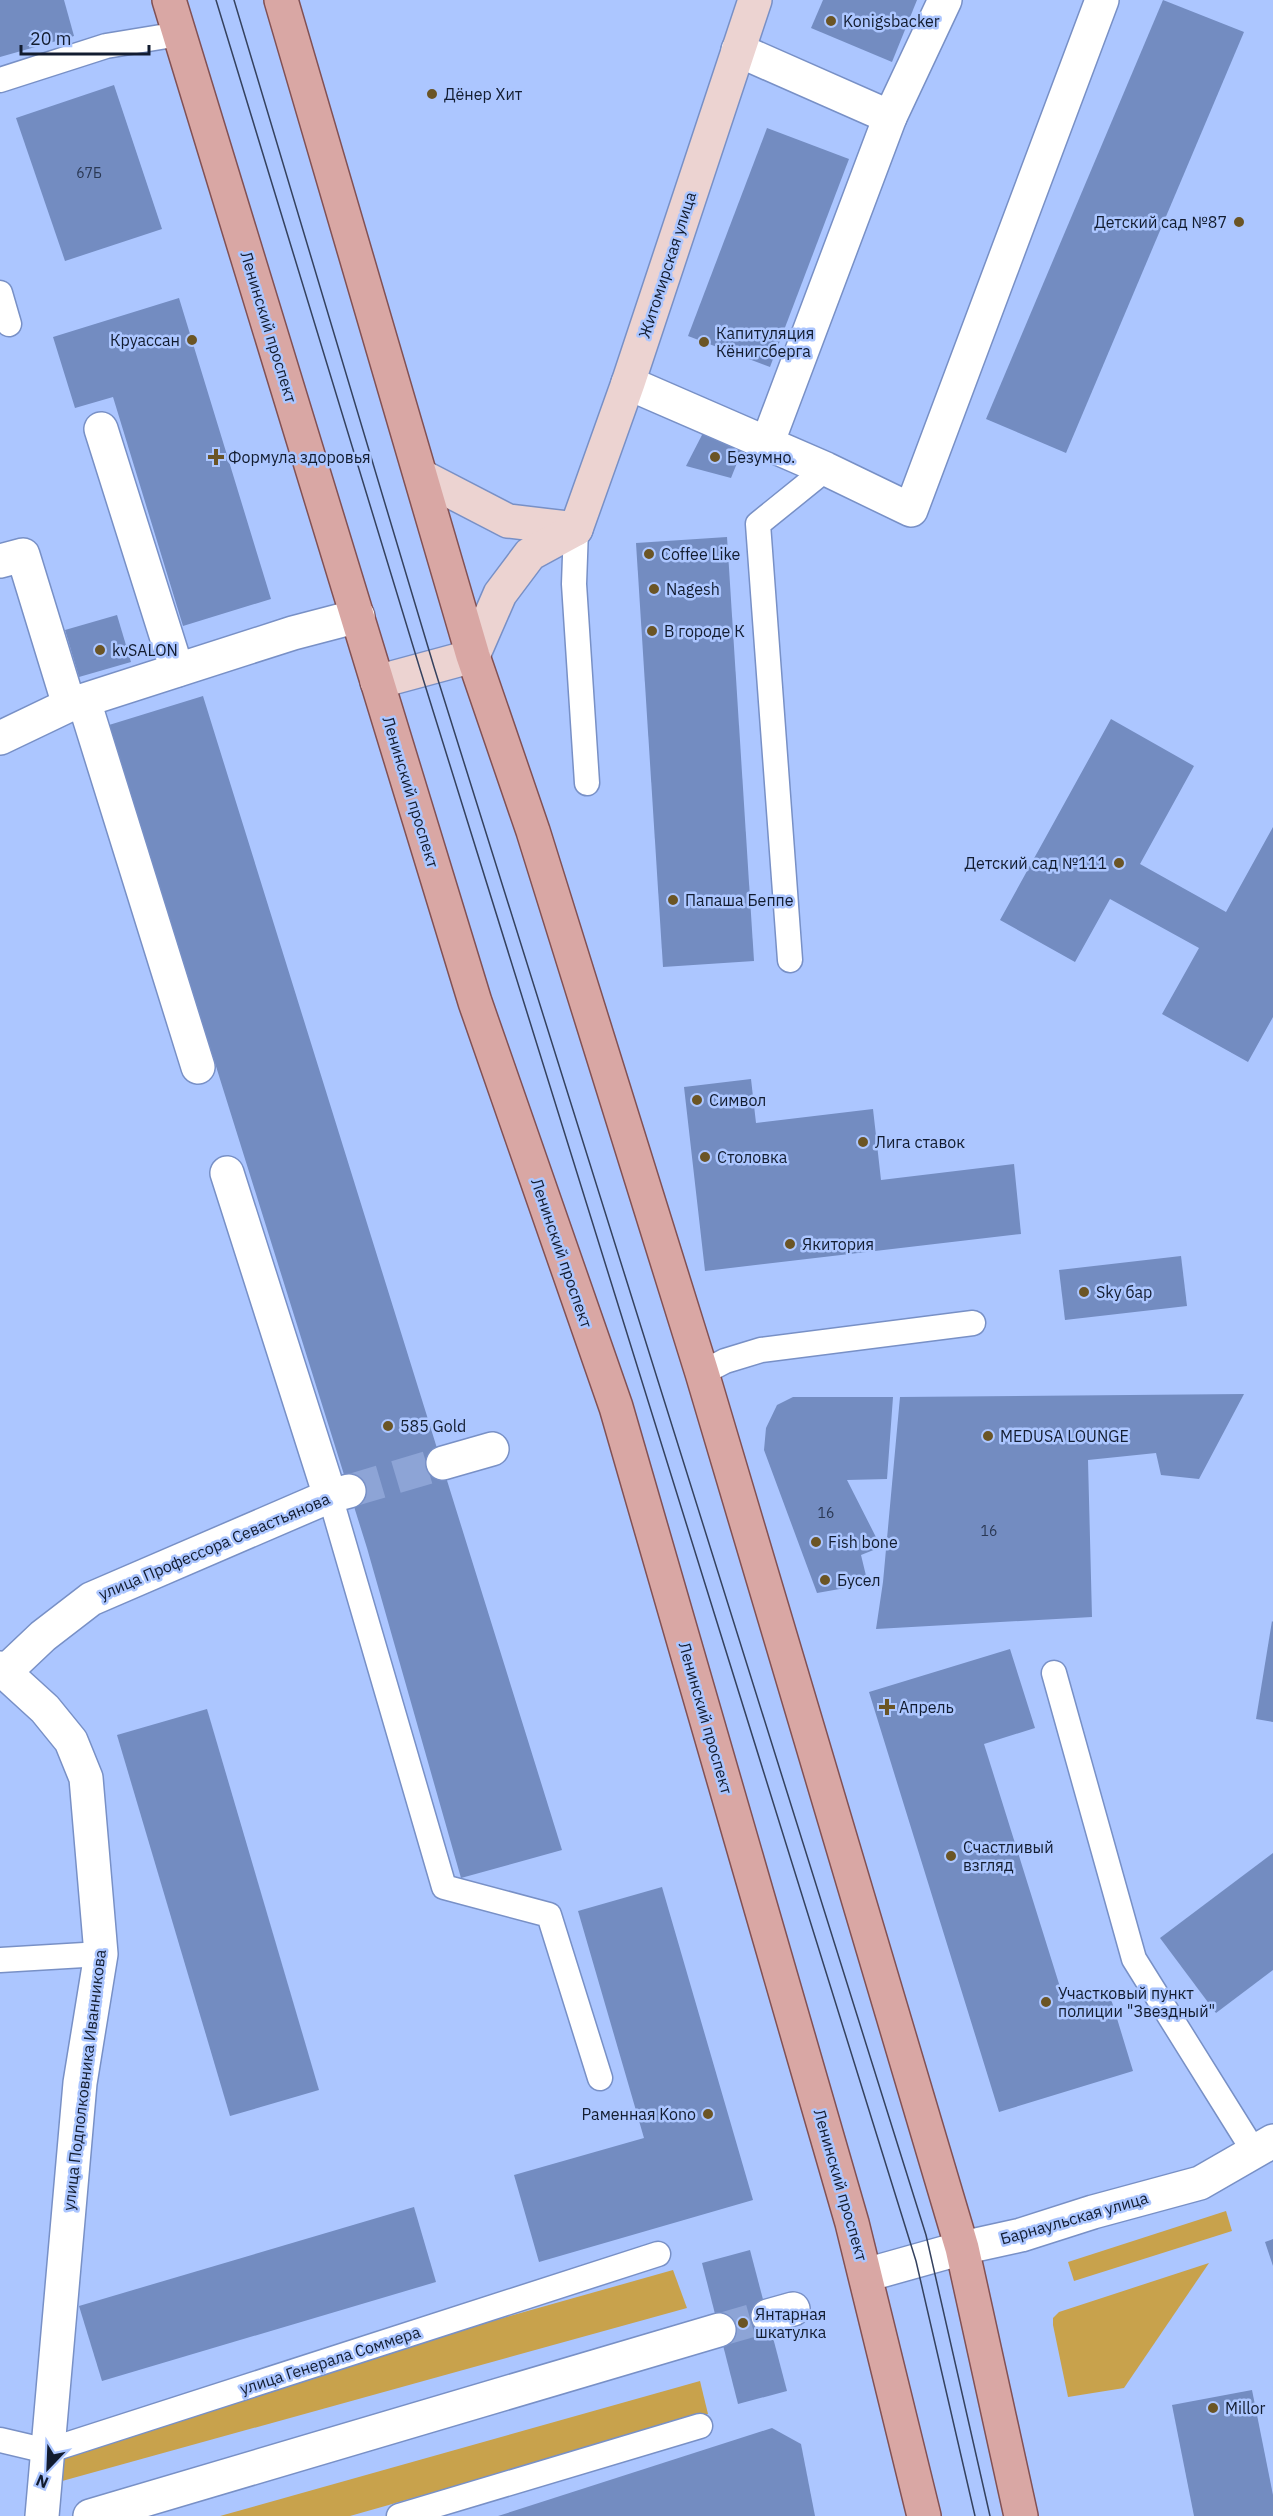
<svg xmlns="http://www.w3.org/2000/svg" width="1273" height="2516" font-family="'IBM Plex Sans',sans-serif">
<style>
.green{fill:#c8a24c}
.building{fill:#738cc1}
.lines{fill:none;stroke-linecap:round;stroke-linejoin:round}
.street-tunnel{stroke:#8da4d6;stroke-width:33;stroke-dasharray:33 16;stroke-linecap:butt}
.lane-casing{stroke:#7890c6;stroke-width:27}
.street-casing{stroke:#7890c6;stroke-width:36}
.secondary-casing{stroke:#7890c6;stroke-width:36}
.primary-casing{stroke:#825154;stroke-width:36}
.lane{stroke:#fff;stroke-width:24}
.street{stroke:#fff;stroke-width:33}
.secondary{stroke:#ecd3d1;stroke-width:33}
.primary{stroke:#d9a7a4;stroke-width:33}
.tram{stroke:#35425f;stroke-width:1.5}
.poi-dot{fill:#6b5525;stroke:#acc6ff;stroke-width:2}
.labels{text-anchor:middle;stroke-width:5;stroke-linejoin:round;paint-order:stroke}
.number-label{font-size:14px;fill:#2a3854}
.poi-label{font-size:16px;fill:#121c30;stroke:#acc6ff;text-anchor:start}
.street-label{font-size:16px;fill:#121c30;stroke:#acc6ff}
</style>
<rect width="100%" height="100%" fill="#acc6ff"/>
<g class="green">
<polygon points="1226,2211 1232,2231 1074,2281 1068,2262"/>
<polygon points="1209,2263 1124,2388 1068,2397 1053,2325 1053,2318 1059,2312"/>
<polygon points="673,2270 687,2308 55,2483 64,2442"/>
<polygon points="700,2381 708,2414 350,2516 220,2516"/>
</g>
<g class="building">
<polygon points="0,0 64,0 74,36 0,57"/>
<polygon points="823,0 917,0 892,62 811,28"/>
<polygon points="1163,0 1244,32 1066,453 986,419"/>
<polygon points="114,85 162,229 65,261 16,118"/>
<polygon points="767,128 849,159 770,367 688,336"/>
<polygon points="179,298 271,599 183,626 113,397 75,408 53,337"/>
<polygon points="703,433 743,448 731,478 686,466"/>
<polygon points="727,537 754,961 663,967 636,543"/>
<polygon points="117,615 131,662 79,677 65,630"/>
<polygon points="203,696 562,1850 461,1878 367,1548 109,725"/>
<polygon points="1111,719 1194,766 1140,864 1226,912 1273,827 1273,1017 1248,1062 1162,1014 1199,948 1110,899 1075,962 1000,920"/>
<polygon points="751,1079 756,1123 873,1109 881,1180 1014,1164 1021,1234 705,1271 684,1087"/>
<polygon points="1181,1256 1187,1306 1065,1320 1059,1270"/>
<polygon points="1244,1394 1199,1479 1161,1475 1156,1453 1088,1460 1092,1617 876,1629 883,1582 900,1397"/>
<polygon points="793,1397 893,1397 887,1479 847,1480 881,1547 861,1555 868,1584 817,1593 764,1450 766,1428 777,1405"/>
<polygon points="1272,1621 1273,1622 1273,1722 1256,1719"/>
<polygon points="1010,1649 1035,1728 984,1744 1065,2003 1108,1989 1133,2071 999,2112 869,1692"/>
<polygon points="207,1709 319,2090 230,2116 117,1735"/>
<polygon points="1273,1853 1273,1970 1216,2013 1160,1938"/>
<polygon points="662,1887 753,2200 539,2262 514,2175 644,2138 578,1911"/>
<polygon points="414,2207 436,2282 102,2381 79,2306"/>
<polygon points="1273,2239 1273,2266 1265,2242"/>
<polygon points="750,2250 787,2391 738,2404 702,2263"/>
<polygon points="1252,2390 1273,2495 1273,2516 1194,2516 1172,2405"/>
<polygon points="772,2428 801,2444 815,2516 498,2516"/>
</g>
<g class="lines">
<g class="street-tunnel">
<polyline points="349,1491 443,1463"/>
<polyline points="719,2330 768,2316"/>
</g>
<g class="lane-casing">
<g id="lane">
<polyline points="0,80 106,46 179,34"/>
<polyline points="0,293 9,324"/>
<polyline points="576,529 574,584 587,783"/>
<polyline points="790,960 758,524 826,469"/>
<polyline points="702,1373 725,1361 761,1350 973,1323"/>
<polyline points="330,1496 444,1887 549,1915 600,2078"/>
<polyline points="1054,1673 1134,1959 1255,2153"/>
<polyline points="0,1960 101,1954"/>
<polyline points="0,2440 47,2451 658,2254"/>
<polyline points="399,2516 700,2426"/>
</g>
</g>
<g class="street-casing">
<g id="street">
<polyline points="738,50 890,117 767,444"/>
<polyline points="890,117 945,0"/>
<polyline points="628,383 826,469 911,510 1102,0"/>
<polyline points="101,429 177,670"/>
<polyline points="0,561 23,555 69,705"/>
<polyline points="84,701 198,1067"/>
<polyline points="0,738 69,705 293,633 358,616"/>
<polyline points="227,1173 330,1496"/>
<polyline points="443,1463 492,1449"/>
<polyline points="0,1668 45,1709 71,1741 86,1778 101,1954 80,2083 42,2516"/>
<polyline points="6,1671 43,1636 91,1599 330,1496 349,1491"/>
<polyline points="866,2275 962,2248 1021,2235 1093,2212 1200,2183 1273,2141"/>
<polyline points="768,2316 793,2309"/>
<polyline points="90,2516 719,2330"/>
</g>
</g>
<g class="secondary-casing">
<g id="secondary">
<polyline points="421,476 508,521 576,529"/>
<polyline points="377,682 473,656 500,594 530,554 576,529 628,383 755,0"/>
</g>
</g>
<g class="primary-casing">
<g id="primary">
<polyline points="169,0 475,1002 616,1407 852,2223 924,2516"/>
<polyline points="281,0 473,656 533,831 702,1373 962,2248 1021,2516"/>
</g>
</g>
<use href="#lane" class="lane"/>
<use href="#street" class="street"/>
<use href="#secondary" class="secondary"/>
<use href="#primary" class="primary"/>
<g class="tram">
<polyline points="216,0 420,669 916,2261 975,2516"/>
<polyline points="234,0 434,667 926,2235 990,2516"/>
</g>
</g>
<g class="poi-dot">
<circle cx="831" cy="21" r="6"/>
<circle cx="432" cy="94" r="6"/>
<circle cx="1239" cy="222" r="6"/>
<circle cx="192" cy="340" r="6"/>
<circle cx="704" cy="342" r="6"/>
<path d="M213 448h6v6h6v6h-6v6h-6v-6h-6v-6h6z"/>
<circle cx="715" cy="457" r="6"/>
<circle cx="649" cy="554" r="6"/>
<circle cx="654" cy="589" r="6"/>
<circle cx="652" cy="631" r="6"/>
<circle cx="100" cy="650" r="6"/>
<circle cx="1119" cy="863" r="6"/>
<circle cx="673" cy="900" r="6"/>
<circle cx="697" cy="1100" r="6"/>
<circle cx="863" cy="1142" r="6"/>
<circle cx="705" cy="1157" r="6"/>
<circle cx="790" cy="1244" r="6"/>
<circle cx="1084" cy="1292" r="6"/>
<circle cx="388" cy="1426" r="6"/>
<circle cx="988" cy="1436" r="6"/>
<circle cx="816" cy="1542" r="6"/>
<circle cx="825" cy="1580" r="6"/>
<path d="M884 1698h6v6h6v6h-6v6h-6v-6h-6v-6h6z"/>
<circle cx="951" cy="1856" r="6"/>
<circle cx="1046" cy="2002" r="6"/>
<circle cx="708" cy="2114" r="6"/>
<circle cx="743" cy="2323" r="6"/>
<circle cx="1213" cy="2408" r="6"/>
</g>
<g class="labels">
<g class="number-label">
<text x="89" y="178">67Б</text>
<text x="826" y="1518">16</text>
<text x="989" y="1536">16</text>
</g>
<g class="poi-label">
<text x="843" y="27">Konigsbacker</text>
<text x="444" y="100">Дёнер Хит</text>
<text x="1227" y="228" text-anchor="end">Детский сад №87</text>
<text x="716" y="339">Капитуляция<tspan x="716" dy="18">Кёнигсберга</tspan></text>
<text x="180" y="346" text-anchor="end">Круассан</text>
<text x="228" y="463">Формула здоровья</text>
<text x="727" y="463">Безумно.</text>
<text x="661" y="560">Coffee Like</text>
<text x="666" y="595">Nagesh</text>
<text x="664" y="637">В городе К</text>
<text x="112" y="656">kvSALON</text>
<text x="1107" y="869" text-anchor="end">Детский сад №111</text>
<text x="685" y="906">Папаша Беппе</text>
<text x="709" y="1106">Символ</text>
<text x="875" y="1148">Лига ставок</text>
<text x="717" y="1163">Столовка</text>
<text x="802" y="1250">Якитория</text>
<text x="1096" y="1298">Sky бар</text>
<text x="400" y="1432">585 Gold</text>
<text x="1000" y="1442">MEDUSA LOUNGE</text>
<text x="828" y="1548">Fish bone</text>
<text x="837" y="1586">Бусел</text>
<text x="899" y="1713">Апрель</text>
<text x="963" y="1853">Счастливый<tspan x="963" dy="18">взгляд</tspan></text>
<text x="1058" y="1999">Участковый пункт<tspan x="1058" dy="18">полиции "Звездный"</tspan></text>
<text x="696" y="2120" text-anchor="end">Раменная Kono</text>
<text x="755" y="2320">Янтарная<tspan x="755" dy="18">шкатулка</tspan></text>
<text x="1225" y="2414">Millor</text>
</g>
<g class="street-label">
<text transform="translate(667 265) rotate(-72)" y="6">Житомирская улица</text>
<text transform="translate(269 327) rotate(73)" y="6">Ленинский проспект</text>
<text transform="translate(411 792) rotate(73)" y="6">Ленинский проспект</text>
<text transform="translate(562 1253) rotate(71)" y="6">Ленинский проспект</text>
<text transform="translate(214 1546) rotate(-23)" y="6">улица Профессора Севастьянова</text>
<text transform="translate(706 1718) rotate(74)" y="6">Ленинский проспект</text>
<text transform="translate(84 2080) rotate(-83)" y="6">улица Подполковника Иванникова</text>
<text transform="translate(841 2185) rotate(74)" y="6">Ленинский проспект</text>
<text transform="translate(1074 2218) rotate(-16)" y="6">Барнаульская улица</text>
<text transform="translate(330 2360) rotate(-18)" y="6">улица Генерала Соммера</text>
</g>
</g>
<g transform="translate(48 2468) rotate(203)" stroke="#acc6ff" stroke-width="4.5" paint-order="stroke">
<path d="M0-4.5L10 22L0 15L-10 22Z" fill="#121c30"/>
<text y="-9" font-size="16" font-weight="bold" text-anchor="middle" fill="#121c30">N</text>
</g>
<path d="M21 45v9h128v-9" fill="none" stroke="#121c30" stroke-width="3"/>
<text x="30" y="45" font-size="18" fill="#121c30" stroke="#acc6ff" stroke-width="4.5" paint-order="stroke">20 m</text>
</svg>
